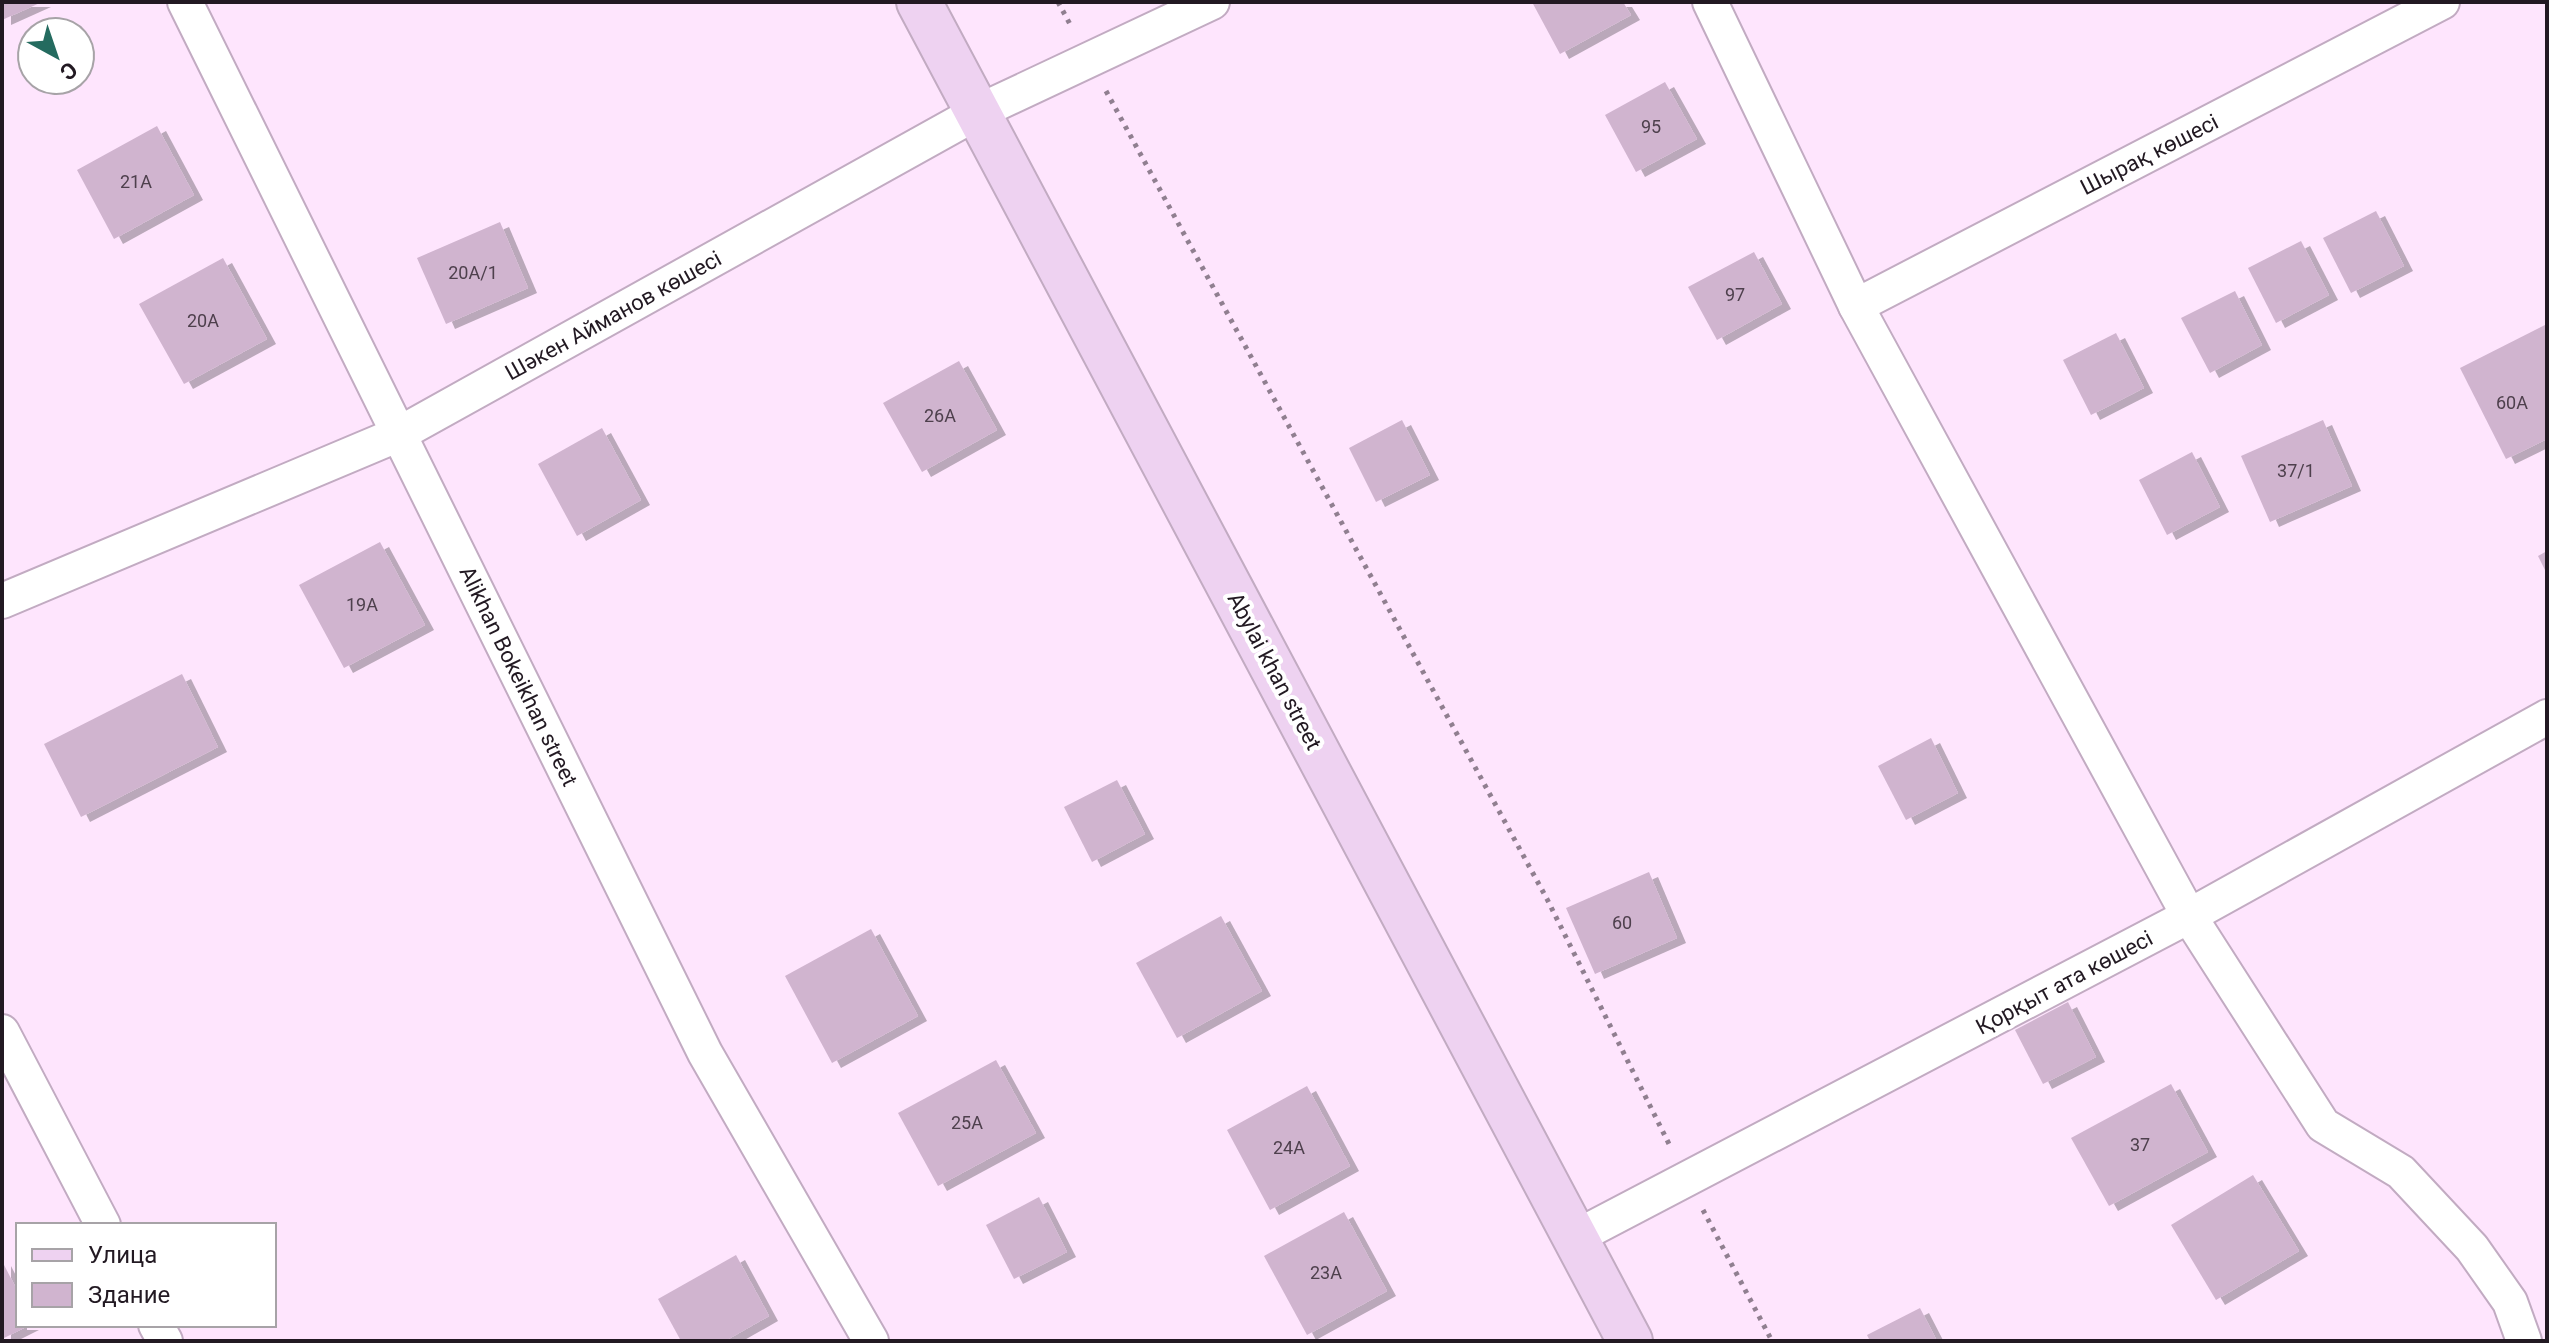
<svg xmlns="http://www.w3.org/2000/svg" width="2549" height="1343" font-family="Roboto,sans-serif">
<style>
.building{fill:#d0b4cf;filter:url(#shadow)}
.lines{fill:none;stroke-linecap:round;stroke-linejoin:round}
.street-casing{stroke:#c2abc2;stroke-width:38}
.secondary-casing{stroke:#c2abc2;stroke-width:48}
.path{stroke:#907f90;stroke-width:5;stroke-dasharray:4 6;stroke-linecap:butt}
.street{stroke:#fff;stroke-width:34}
.secondary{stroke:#eed2f1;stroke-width:44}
.labels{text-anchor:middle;stroke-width:8;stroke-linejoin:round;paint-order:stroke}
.number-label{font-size:18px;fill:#4e404d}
.street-label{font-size:22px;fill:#221922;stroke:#fff}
</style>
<defs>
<filter id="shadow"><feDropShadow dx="9" dy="5" stdDeviation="0" flood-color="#0004"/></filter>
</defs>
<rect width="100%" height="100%" fill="#fee5fd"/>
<g class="building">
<polygon points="2,2 42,2 2,20"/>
<polygon points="1532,2 1623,2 1631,15 1560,54"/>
<polygon points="1665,82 1697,139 1636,172 1605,115"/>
<polygon points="157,126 194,195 114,239 77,170"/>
<polygon points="2376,211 2404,266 2351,293 2323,238"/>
<polygon points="500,222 528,288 446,324 417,258"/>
<polygon points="2301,241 2329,295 2276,323 2248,268"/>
<polygon points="1754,252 1782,304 1717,340 1688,287"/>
<polygon points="223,258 267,339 184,384 139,304"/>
<polygon points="2235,291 2262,345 2210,373 2181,318"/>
<polygon points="2547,324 2547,439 2506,459 2460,368"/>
<polygon points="2116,333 2144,388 2091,415 2063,360"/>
<polygon points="959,361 997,430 922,472 883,403"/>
<polygon points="1402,420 1430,475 1376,502 1349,448"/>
<polygon points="2323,420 2352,486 2270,522 2241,456"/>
<polygon points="602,428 641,500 577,536 538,464"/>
<polygon points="2192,452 2220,507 2167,535 2139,480"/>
<polygon points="380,542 425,625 344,668 299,585"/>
<polygon points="2547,551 2547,574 2538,556"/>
<polygon points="182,674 218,747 81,817 44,744"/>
<polygon points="1931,738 1958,793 1906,820 1878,766"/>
<polygon points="1117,780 1145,834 1092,862 1064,807"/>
<polygon points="1649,872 1677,938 1595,974 1566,908"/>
<polygon points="1221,916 1262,991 1177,1038 1136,963"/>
<polygon points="871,929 918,1016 832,1063 785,976"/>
<polygon points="2068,1002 2096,1057 2043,1084 2015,1030"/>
<polygon points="996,1060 1036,1133 938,1186 898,1113"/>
<polygon points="2171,1084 2208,1152 2109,1206 2071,1138"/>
<polygon points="1307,1086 1350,1166 1270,1210 1227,1130"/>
<polygon points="2253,1175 2299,1251 2216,1300 2171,1225"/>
<polygon points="1039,1197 1067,1252 1014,1279 986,1225"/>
<polygon points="1344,1212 1387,1291 1307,1335 1264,1256"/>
<polygon points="736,1255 769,1316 725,1341 681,1341 658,1299"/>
<polygon points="2,1261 18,1292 18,1325 30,1325 2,1339"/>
<polygon points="1920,1308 1937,1341 1870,1341 1867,1335"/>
</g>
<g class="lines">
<g class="street-casing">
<g id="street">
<polyline points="185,2 705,1053 871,1341"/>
<polyline points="1710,2 1856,306 2189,916 2323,1125 2401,1172 2472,1248 2510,1302 2524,1341"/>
<polyline points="1856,306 2442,2"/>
<polyline points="2,601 399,434 978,112 1212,2"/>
<polyline points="2,1032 103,1225"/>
<polyline points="1576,1237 2189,916 2547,717"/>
<polyline points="156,1325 165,1341"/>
</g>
</g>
<g class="secondary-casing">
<polyline id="secondary" points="919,2 1630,1341"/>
</g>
<g class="path">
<polyline points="1058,2 1071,26"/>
<polyline points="1106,91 1547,899 1671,1148"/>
<polyline points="1703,1210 1772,1341"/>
</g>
<use href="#street" class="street"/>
<use href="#secondary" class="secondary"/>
</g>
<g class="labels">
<g class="number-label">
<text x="1651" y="133">95</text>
<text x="136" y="188">21А</text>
<text x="473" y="279">20А/1</text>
<text x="1735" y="301">97</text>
<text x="203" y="327">20А</text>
<text x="2512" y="409">60А</text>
<text x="940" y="422">26А</text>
<text x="2296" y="477">37/1</text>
<text x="362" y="611">19А</text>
<text x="1622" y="929">60</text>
<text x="967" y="1129">25А</text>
<text x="2140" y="1151">37</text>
<text x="1289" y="1154">24А</text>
<text x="1326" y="1279">23А</text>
</g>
<g class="street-label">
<text transform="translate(2149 154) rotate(-27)" y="8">Шырақ көшесі</text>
<text transform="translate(613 315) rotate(-29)" y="8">Шәкен Айманов көшесі</text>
<text transform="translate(1275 671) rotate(62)" y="8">Abylai khan street</text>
<text transform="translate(519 676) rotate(64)" y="8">Alikhan Bokeikhan street</text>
<text transform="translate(2064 982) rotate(-28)" y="8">Қорқыт ата көшесі</text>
</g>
</g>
<rect width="2549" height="1343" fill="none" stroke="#221922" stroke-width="8"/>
<rect x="16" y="1223" width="260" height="104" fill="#ffffff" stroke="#a7a3a7" stroke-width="2"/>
<rect x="32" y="1249" width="40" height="12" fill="#eed2f1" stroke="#a7a3a7" stroke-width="2"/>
<text x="88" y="1263" font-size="24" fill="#221922">Улица</text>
<rect x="32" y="1283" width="40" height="24" fill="#d0b4cf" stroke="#a7a3a7" stroke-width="2"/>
<text x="88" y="1303" font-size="24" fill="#221922">Здание</text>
<g transform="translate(56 56) rotate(140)"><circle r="38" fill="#ffffff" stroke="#a7a3a7" stroke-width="2"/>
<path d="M0-6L14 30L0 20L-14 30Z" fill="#246b5f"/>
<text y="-12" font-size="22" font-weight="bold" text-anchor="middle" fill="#221922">С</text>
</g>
</svg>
